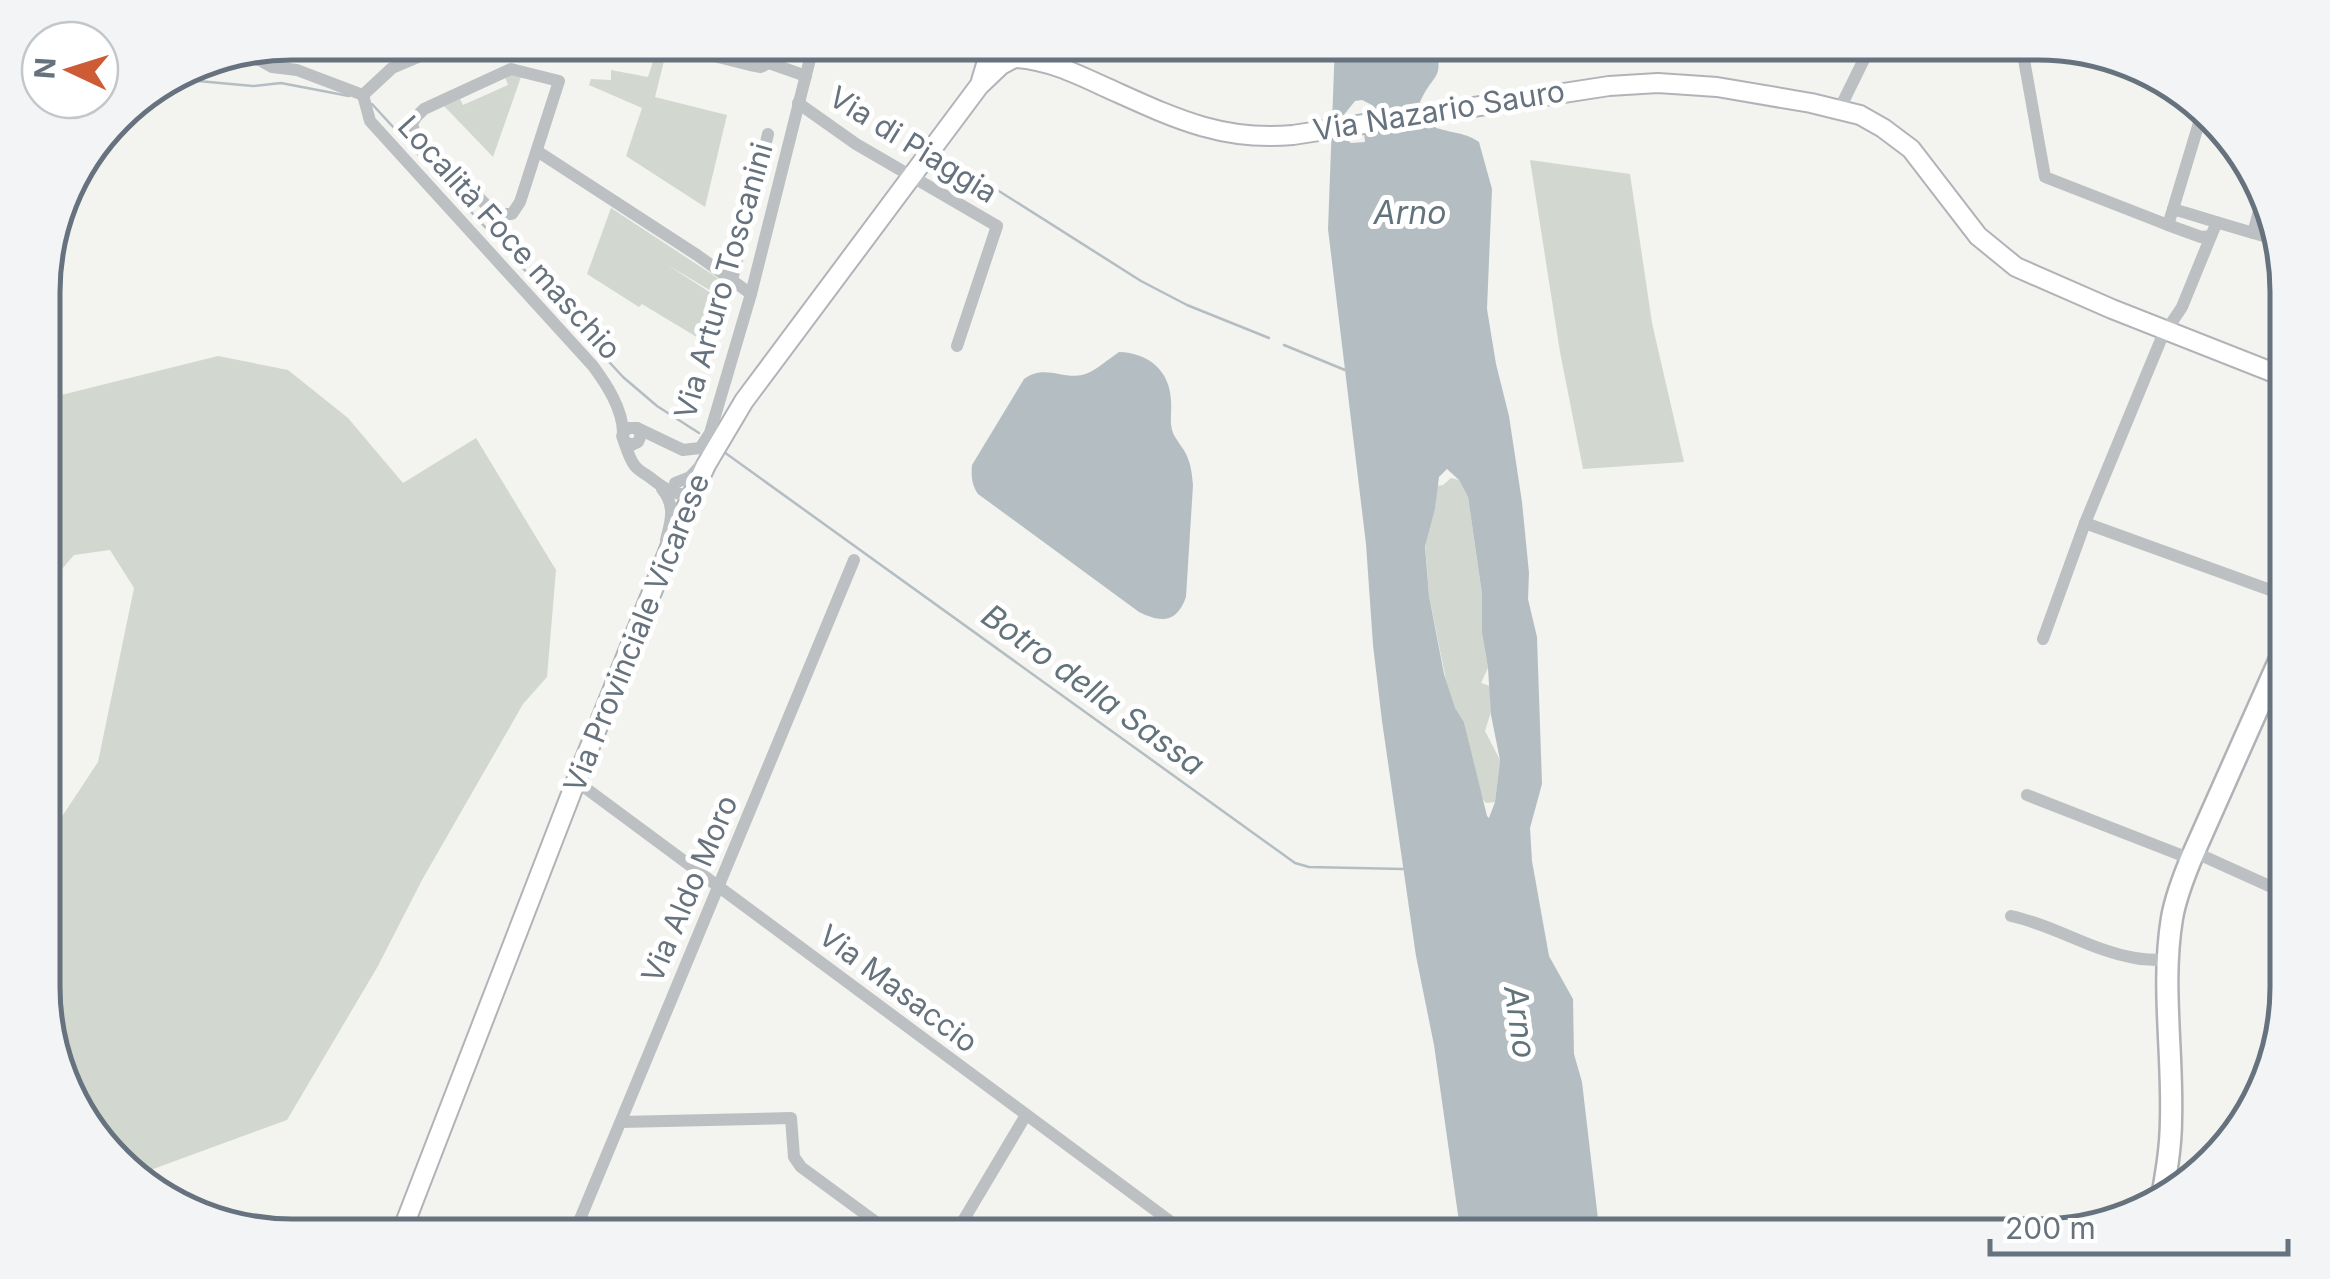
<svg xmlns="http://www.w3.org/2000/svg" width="2330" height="1279" font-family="Inter,sans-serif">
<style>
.green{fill:#d2d8d0}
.water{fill:#b4bec2;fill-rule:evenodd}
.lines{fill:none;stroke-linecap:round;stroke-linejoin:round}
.stream{stroke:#b4bec2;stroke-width:2.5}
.secondary-casing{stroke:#b0b4b8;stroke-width:22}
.primary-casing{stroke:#afb2b6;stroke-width:25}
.street{stroke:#bdc0c3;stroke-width:12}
.secondary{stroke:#fff;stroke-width:18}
.primary{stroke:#fff;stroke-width:20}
.labels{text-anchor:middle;stroke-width:10;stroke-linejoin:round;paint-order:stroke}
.street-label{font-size:30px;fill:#66727d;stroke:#fff}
.water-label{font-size:32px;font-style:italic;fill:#62737b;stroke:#fff}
.rim{fill:none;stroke:#66727d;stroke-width:5}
</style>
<rect width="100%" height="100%" fill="#f3f3f0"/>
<g class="green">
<polygon points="1686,43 1784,43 1783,52 1683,54"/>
<polygon points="654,58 664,61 655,97 727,115 705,207 626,156 642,108 589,85 591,79 611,80 611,70 648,77"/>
<polygon points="512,75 521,77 493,157 444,106 460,99 463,105 508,85 505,77"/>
<polygon points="1530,160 1630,174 1652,323 1684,462 1583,469 1560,352"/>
<polygon points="611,208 736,290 728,301 666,264 728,304 705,342 642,304 639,307 587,274"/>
<polygon points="218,356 288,370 348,418 403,483 476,438 556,570 547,677 523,704 422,880 378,966 287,1120 137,1175 85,1126 45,1019 45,816 57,824 98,762 134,588 110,550 74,555 45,589 45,399"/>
<polygon points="1451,478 1459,480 1468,497 1482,594 1482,633 1488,668 1481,683 1490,686 1491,712 1485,731 1500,760 1495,802 1486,803 1482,798 1464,722 1455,709 1447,685 1429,596 1425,541 1435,509 1437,486 1443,485"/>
</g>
<g class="water">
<path d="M1335 43H1436C1443 83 1435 70 1420 102 1421 139 1457 125 1479 142L1492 189 1487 309 1496 364 1509 416 1522 502 1529 573 1528 599 1537 637 1542 784 1530 828 1532 861 1549 956 1573 999 1574 1054 1582 1082 1600 1236H1461L1434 1045 1416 956 1382 721 1373 645 1366 544 1328 229ZM1362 100 1372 105 1375 123 1364 132 1365 142 1351 143 1343 136V116L1355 101ZM1447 469 1459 480 1468 497 1482 594V633L1488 668 1491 715 1500 760 1495 802 1489 818 1487 816 1464 722 1455 708 1444 674 1429 596 1425 546 1435 509 1439 477Z"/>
<path d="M1119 352C1148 353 1170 370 1171 401 1172 412 1169 422 1173 433 1176 440 1182 446 1186 454 1191 464 1192 474 1193 485L1186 597C1177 623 1161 623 1139 612L978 494C972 485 971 477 972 465L1024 379C1044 364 1061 379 1082 375 1095 372 1108 359 1119 352Z"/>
</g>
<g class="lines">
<g class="stream">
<polyline points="181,71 186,77 198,81 253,86 281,83 349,96"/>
<polyline points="372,104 623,377 657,406 699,433"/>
<path d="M119 115C140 111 151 110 156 87"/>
<polyline points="942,155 1141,281 1187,305 1269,338"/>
<polyline points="1284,345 1345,370"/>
<polyline points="724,452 1295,863 1309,867 1403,869"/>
</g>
<g class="secondary-casing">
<g id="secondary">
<path d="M1016 58C1048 60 1077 74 1105 87 1170 116 1220 142 1293 135L1609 86 1658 83 1717 87 1811 103 1860 115 1883 128 1911 149 1978 236 2016 267 2112 309 2287 378"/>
<polyline points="981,81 990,51"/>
<polyline points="400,1236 576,781 685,510 706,465 744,401 979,86 1001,65 1020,55 1023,43"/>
</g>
</g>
<g class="primary-casing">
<path id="primary" d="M2161 1203C2166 1175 2171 1147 2171 1119 2173 1052 2161 984 2172 918 2176 895 2185 873 2194 852L2287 643"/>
</g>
<g class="street">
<polyline points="662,43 750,65 761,67 769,63 806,76"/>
<polyline points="768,43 769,63"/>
<polyline points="2021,43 2045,177 2168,225"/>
<polyline points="2037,43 2056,47"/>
<polyline points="245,52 272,67 297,70 363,95"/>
<polygon points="511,69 559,81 520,202 512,214 499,214 490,209 414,131 412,124 416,117 424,109"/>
<path d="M363 95 370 121 593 366C607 385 622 408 623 432"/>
<polyline points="363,95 392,68 451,43"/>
<polyline points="1843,102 1872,43"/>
<polyline points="798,103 856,144 997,226 957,346"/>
<polyline points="537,151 697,255 751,294"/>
<polyline points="2173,209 2202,113"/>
<path d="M2217 222 2211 236 2201 237 2168 225 2173 209C2207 219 2241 230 2275 239"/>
<polyline points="2253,233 2262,200"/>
<polyline points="732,280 768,134"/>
<polyline points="637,428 683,450 700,448 710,433 751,294 814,43"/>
<path d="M624 441 632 445 638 442 641 435 637 428H627L622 436C626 446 629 459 635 466 638 470 645 474 648 476 663 487 672 496 692 494"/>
<polyline points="675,483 690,477 701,465"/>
<path d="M662 489C676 506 671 521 666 540"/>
<polyline points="2085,523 2287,596"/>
<polyline points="2043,639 2085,523 2162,337 2182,307 2211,236"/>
<polyline points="576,781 1190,1236"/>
<polyline points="2027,795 2191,859"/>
<polyline points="2194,852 2287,894"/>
<path d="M2011 916C2054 925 2092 951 2135 958 2145 960 2157 960 2167 960"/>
<polyline points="621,1122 791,1118 794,1157 801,1167 895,1236"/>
<polyline points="405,1223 424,1236"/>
<polyline points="573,1236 854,560"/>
<polyline points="954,1236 1026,1115"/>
</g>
<use href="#secondary" class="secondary"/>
<use href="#primary" class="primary"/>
</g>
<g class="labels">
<g class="street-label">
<text transform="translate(1439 111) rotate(-9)" y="10">Via Nazario Sauro</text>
<text transform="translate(913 145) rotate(32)" y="10">Via di Piaggia</text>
<text transform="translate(509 238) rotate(48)" y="10">Località Foce maschio</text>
<text transform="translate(724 281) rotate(-74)" y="10">Via Arturo Toscanini</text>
<text transform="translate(637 633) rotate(-68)" y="10">Via Provinciale Vicarese</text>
<text transform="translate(690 889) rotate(-67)" y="10">Via Aldo Moro</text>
<text transform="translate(898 989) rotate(37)" y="10">Via Masaccio</text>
</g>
<g class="water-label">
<text x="1410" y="224">Arno</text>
<text transform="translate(1093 690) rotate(36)" y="11">Botro della Sassa</text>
<text transform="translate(1520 1022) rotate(82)" y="11">Arno</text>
</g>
</g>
<path d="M0 0H2330V1279H0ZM292 60H2038A232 232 0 0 1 2270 292V987A232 232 0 0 1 2038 1219H292A232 232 0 0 1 60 987V292A232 232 0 0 1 292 60Z" fill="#f3f4f5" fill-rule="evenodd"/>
<path class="rim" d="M292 60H2038A232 232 0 0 1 2270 292V987A232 232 0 0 1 2038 1219H292A232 232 0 0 1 60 987V292A232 232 0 0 1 292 60Z"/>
<g transform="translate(70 70) rotate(274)"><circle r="48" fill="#ffffff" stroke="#c2c7cb" stroke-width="2.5"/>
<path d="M0-8L18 38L0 25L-18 38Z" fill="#cd5c36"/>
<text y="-15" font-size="28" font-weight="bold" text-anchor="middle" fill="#66727d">N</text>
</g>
<path d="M1990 1239v15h298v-15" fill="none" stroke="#66727d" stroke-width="5"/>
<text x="2005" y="1239" font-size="30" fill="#66727d" stroke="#ffffff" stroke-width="8" paint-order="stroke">200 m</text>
</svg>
